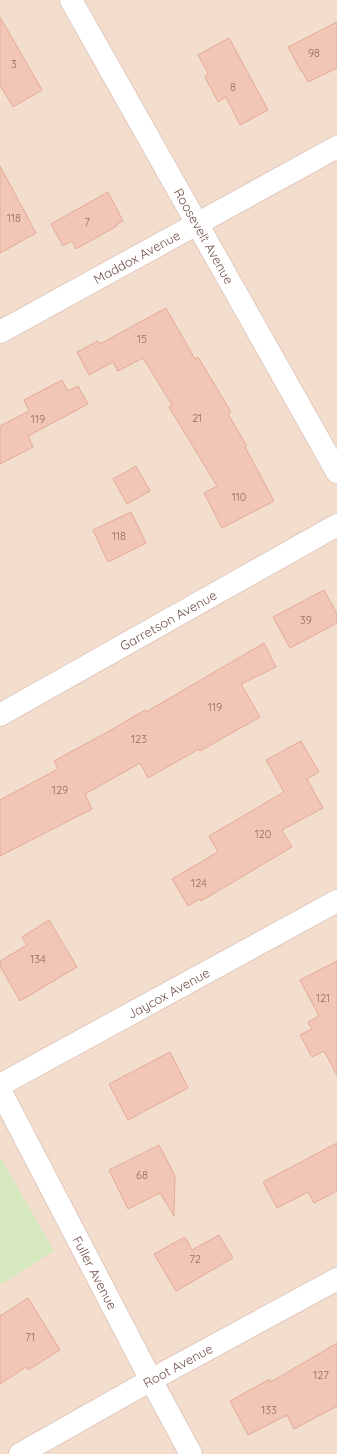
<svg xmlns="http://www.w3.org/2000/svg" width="337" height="1454" font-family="Quicksand,sans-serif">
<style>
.residential{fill:#f3ddcd}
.green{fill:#d5e8be}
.building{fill:#f1c6b7;stroke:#e3aa98}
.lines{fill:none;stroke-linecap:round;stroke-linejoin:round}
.street-casing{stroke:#e1c9be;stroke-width:24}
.street{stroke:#fff;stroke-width:22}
.labels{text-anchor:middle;stroke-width:3;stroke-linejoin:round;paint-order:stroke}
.number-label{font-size:11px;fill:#916e63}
.street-label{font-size:13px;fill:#715047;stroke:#fff1e4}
</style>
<rect width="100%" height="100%" fill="#fcecdf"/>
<rect class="residential" x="0" y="0" width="337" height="1454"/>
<polygon class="green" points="0,1157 54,1251 0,1285"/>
<g class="building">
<polygon points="0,17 42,90 13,107 0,85"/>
<polygon points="337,22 337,68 308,82 302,71 301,71 288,47"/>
<polygon points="229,38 268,110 240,125 226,97 218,102 205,77 208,73 198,55"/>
<polygon points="0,166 36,233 0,253"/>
<polygon points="108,192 123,221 116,225 117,226 76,249 72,241 63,246 51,224"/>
<polygon points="166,308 195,359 198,357 231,412 228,414 247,446 245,447 274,501 222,528 204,493 217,486 169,407 172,405 143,358 118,371 113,362 89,375 77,352 98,341 100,344"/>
<polygon points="62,380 68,391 78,386 88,404 28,436 33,447 0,464 0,426 29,411 24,400"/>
<polygon points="136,466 150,491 127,504 113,479"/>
<polygon points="131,512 146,543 108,562 93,530"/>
<polygon points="324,590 337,614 337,623 290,648 273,617"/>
<polygon points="264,643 276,667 241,684 260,717 200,751 199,749 148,778 140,763 85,794 92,809 0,856 0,800 58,769 54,761 111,730 145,710 146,712"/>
<polygon points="301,741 319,772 307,779 323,808 282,830 292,847 201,901 200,899 188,906 172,879 218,852 209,836 284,792 266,760"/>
<polygon points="49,920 77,967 20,1001 0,966 0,961 27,945 22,937"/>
<polygon points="337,961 337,1075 324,1051 312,1057 300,1035 312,1029 308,1022 319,1016 300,980"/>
<polygon points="170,1052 188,1088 128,1120 109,1084"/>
<polygon points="337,1143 337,1191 314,1203 308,1192 277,1208 263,1182"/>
<polygon points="159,1145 175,1176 174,1216 160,1193 128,1209 109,1170"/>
<polygon points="219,1235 233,1258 176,1291 154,1254 185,1237 192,1250"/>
<polygon points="28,1298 60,1350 28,1370 26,1367 0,1384 0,1316"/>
<polygon points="337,1343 337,1406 294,1429 287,1415 248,1435 230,1401 270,1379 271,1382"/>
</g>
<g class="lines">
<g class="street-casing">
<g id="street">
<path id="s1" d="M71 0 337 472"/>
<path id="s2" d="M0 332 337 147"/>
<path id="s3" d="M0 715 337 525"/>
<path id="s4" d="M0 1085 337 901"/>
<path id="s5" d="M0 1090 151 1380 191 1454"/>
<path id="s6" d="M20 1454 151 1380 337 1279"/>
</g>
</g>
<use href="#street" class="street"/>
</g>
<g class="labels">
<g class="number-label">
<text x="314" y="57">98</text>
<text x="14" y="68">3</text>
<text x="233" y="91">8</text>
<text x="14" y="222">118</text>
<text x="87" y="226">7</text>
<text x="142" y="343">15</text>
<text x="197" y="422">21</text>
<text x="38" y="423">119</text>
<text x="239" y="501">110</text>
<text x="119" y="540">118</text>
<text x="306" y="624">39</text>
<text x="215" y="711">119</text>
<text x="139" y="743">123</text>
<text x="60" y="794">129</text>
<text x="263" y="838">120</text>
<text x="199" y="887">124</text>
<text x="38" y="963">134</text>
<text x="323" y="1002">121</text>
<text x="142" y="1179">68</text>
<text x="195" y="1263">72</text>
<text x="30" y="1341">71</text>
<text x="321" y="1379">127</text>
<text x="269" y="1414">133</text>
</g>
<g class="street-label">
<text dy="5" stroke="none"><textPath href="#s1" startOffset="271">Roosevelt Avenue</textPath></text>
<text dy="5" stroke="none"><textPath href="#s2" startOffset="156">Maddox Avenue</textPath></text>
<text dy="5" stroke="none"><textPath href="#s3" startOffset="193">Garretson Avenue</textPath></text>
<text dy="5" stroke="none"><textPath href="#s4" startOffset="192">Jaycox Avenue</textPath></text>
<text dy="5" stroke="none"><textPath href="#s5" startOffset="206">Fuller Avenue</textPath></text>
<text dy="5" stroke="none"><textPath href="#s6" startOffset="181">Root Avenue</textPath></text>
</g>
</g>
</svg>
